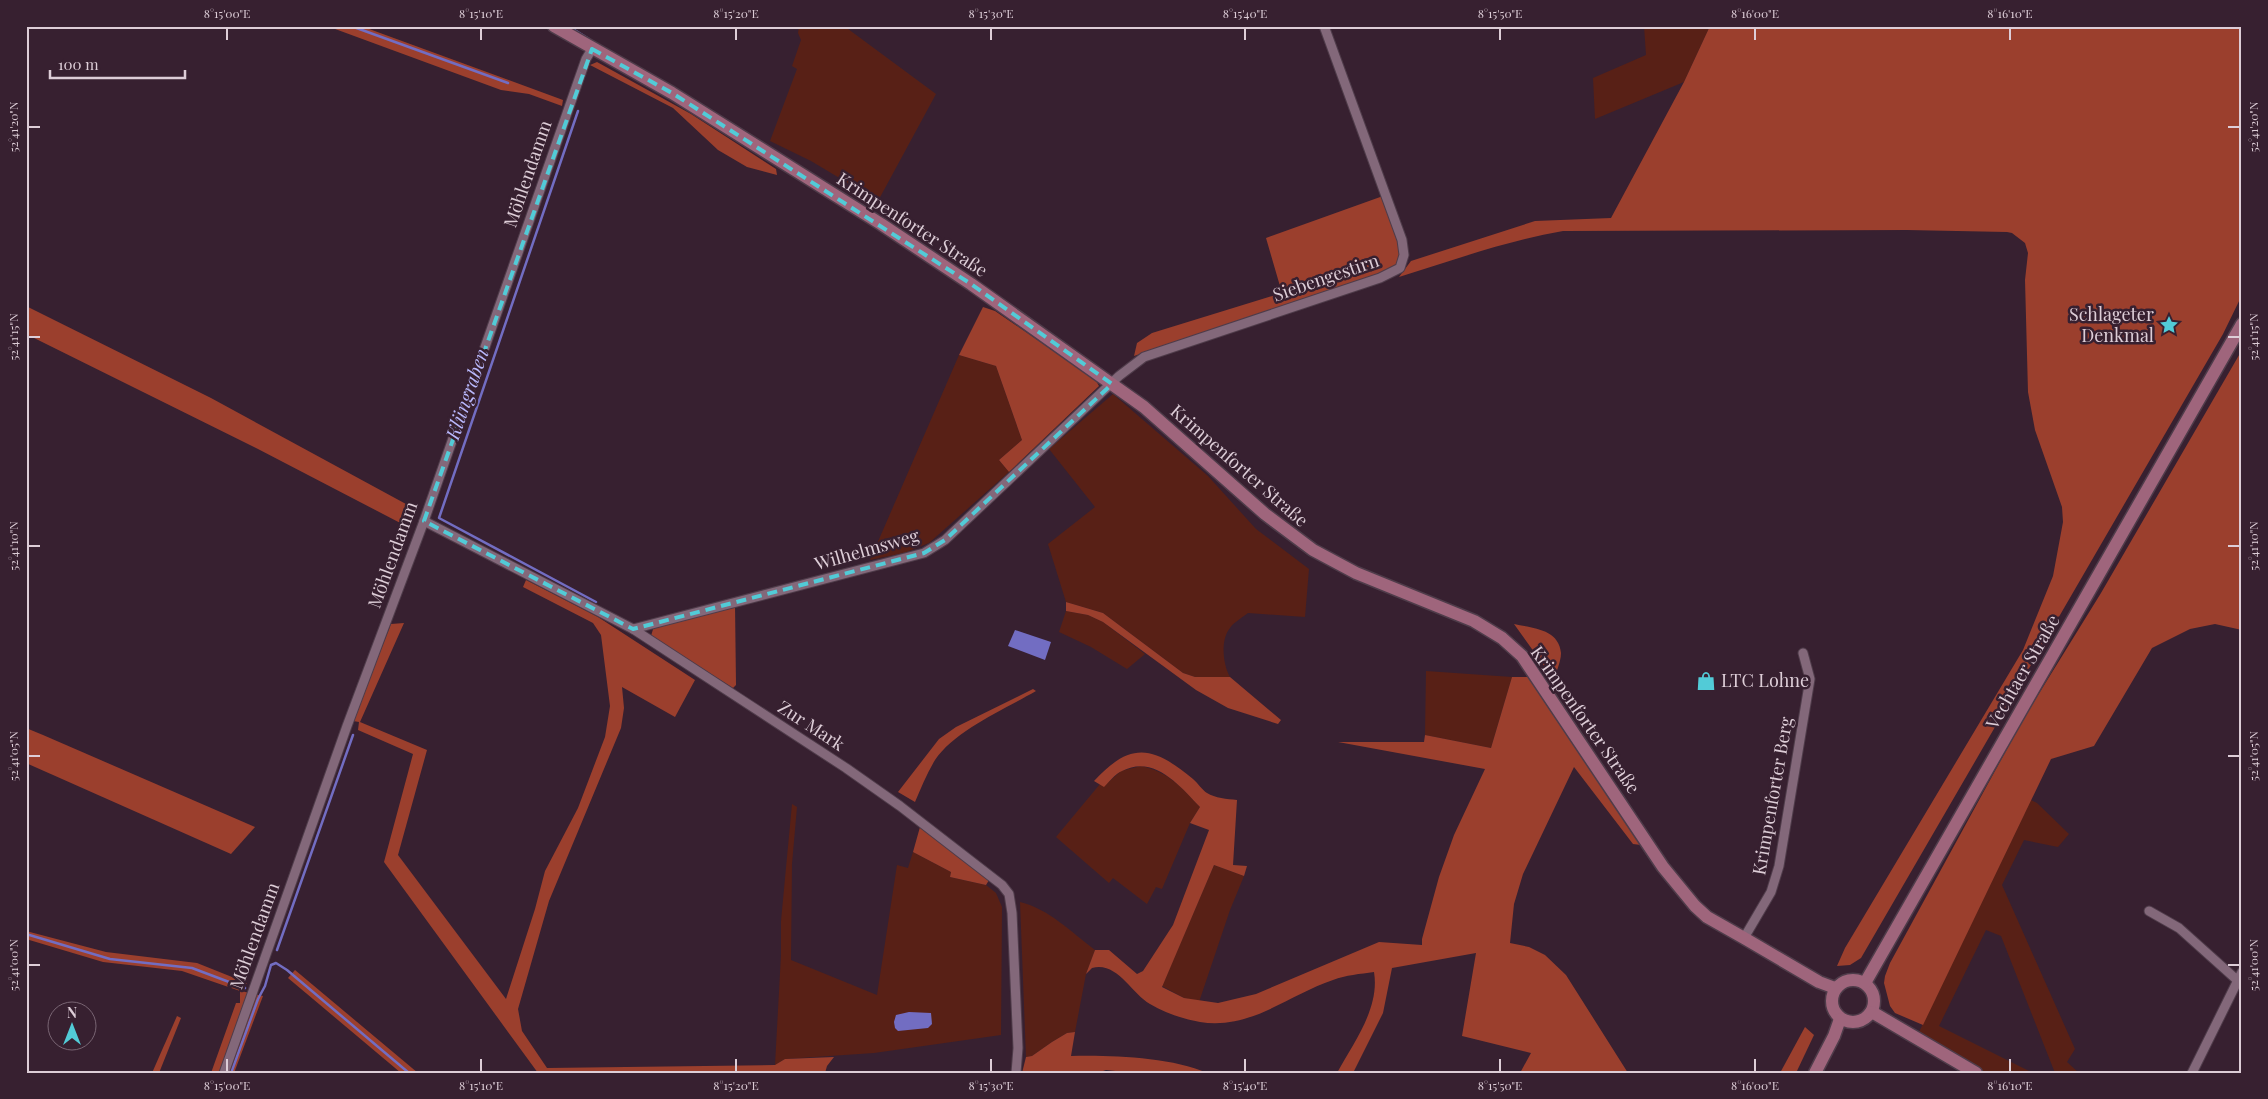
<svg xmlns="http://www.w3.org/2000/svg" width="2268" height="1099" font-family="'Playfair Display',serif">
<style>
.green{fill:#582016}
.forest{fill:#9b3f2d}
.water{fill:#726dc2}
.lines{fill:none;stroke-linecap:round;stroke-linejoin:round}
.stream{stroke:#726dc2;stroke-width:2.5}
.street-casing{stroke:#4f3c4a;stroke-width:11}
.secondary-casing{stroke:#4f3c4a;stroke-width:15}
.street{stroke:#83687a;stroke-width:9}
.secondary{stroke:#9f657c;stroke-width:12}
.marked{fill:none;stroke:#52cbd7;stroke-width:4;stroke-dasharray:10 6;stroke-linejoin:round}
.ticks{fill:none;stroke:#ddcdd7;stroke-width:2}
.labels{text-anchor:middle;stroke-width:5;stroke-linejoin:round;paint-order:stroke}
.street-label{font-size:18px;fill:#ddcdd7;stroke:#372030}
.poi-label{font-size:18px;fill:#ddcdd7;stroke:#372030;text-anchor:end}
.water-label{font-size:19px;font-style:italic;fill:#b9b8fc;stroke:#372030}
.neatline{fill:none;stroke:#ddcdd7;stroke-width:2}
.ticks-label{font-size:12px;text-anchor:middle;fill:#ddcdd7}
</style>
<rect width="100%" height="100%" fill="#372030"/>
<g class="green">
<polygon points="799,26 844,26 936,94 878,201 811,161 770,141 797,69 792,66 801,40 798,33"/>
<polygon points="1644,26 1710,26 1684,82 1595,119 1593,78 1646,55"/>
<polygon points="959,355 996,366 1022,440 999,460 1009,472 929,543 904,553 870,560"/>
<path d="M1113 394 1208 476 1256 529 1309 569 1305 617 1248 613C1242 618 1234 622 1230 628 1220 640 1223 665 1230 677H1195L1183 673 1103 613 1066 602 1048 544 1095 507 1049 449Z"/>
<polygon points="1066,611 1088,615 1103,622 1145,654 1127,669 1091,647 1059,632"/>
<polygon points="1426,671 1512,677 1491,748 1425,735"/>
<path d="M1141 766C1169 772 1181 787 1200 807L1190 823 1162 889 1156 887 1147 904 1113 878 1109 883 1056 837 1100 784 1104 786 1121 771Z"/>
<polygon points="2031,800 2037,803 2069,834 2058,847 2024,840 2002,885 2075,1049 2067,1062 2079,1073 2055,1073 2001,936 1986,930 1939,1026 2033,1073 1985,1073 1918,1034"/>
<polygon points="792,804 797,807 792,864 791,960 877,995 897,865 908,868 913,852 951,872 950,877 986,885 996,893 1002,907 1001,1035 874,1053 785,1059 775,1065 781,955 781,921"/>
<polygon points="1214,865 1244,876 1230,910 1199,1002 1184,998 1162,986"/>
<path d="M1020 902C1049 909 1071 932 1095 950L1086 974 1075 1032 1067 1033 1052 1042 1032 1056 1026 1057Z"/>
</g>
<g class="forest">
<polygon points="327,26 361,26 563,100 562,106 529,94 501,90"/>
<path d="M1710 26H2242V295L2223 334 1861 958 1850 965 1837 966 1845 948 2023 650 2053 576 2063 522 2062 507 2035 430 2028 392 2025 280 2028 253 2025 243 2012 233 2007 232 1907 230 1563 231C1507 241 1453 260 1399 277L1411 261 1535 221 1611 218 1684 82Z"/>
<polygon points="597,62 691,114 776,169 777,175 747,167 718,150 673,108 590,65"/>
<polygon points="1383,196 1398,241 1401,255 1397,266 1388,271 1134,356 1137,343 1152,333 1282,293 1266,238"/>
<polygon points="26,306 211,398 417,510 408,527 258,449 26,334"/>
<polygon points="983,307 995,311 1095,379 1099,386 1009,472 999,460 1022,440 996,366 959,355"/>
<polygon points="2242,350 2242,630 2215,624 2190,629 2152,648 2094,746 2051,759 1923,1025 1895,1013 1890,1006 1884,983 1885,976 1890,963 2025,716 2101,593"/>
<polygon points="526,580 598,617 695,680 675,717 622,687 624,708 621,728 549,901 518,1009 522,1031 547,1068 775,1065 785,1059 834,1057 827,1066 825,1073 538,1073 384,862 413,754 358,730 359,722 353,721 391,624 404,623 360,722 427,750 398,855 506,999 535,909 545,871 578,808 605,737 610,706 601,635 593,623 523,587"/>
<polygon points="1066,602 1103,613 1183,673 1195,677 1230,677 1281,720 1278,724 1228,708 1196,690 1103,622 1088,615 1066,611"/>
<polygon points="735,605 736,685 733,688 651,636 654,626"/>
<path d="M1514 624C1533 628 1559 629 1561 653 1561 663 1555 672 1555 681Z"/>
<path d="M1512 677H1529L1641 845 1633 844 1574 767 1523 874 1514 904 1510 943 1529 947 1545 955 1566 975 1628 1073H1520L1531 1053 1462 1036 1476 953 1392 968 1383 1013 1353 1073H1337C1354 1042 1380 1008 1374 972 1360 974 1346 975 1333 980 1288 995 1251 1030 1200 1022 1183 1019 1165 1013 1150 1004 1131 993 1117 961 1092 968L1086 974 1095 950H1109L1137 974 1143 971 1173 925 1209 830 1190 823 1200 807C1180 786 1154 754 1122 771 1115 774 1109 782 1104 787L1094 781C1131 741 1153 746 1193 779 1198 783 1202 790 1207 793 1215 798 1227 799 1237 800L1233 865 1247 866 1244 876 1214 865 1162 987 1184 998 1218 1003 1256 994 1379 942 1422 945V939L1439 877 1454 835 1485 769 1338 742H1424L1425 735 1491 748Z"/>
<path d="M1033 689 1036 691C1005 709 955 730 935 760 927 773 921 788 915 802L898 792 939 739 956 727Z"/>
<polygon points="26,728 43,735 255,827 231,854 26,763"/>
<polygon points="920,827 989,880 986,885 950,877 951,872 913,852"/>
<polygon points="26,931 106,952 197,963 247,983 241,991 263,996 234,1073 211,1073 236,1003 240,1003 240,991 182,971 103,962 26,939"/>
<polygon points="295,970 418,1073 401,1073 288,978"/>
<polygon points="177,1016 181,1018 159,1073 152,1073"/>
<polygon points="1805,1027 1814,1035 1796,1073 1780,1073"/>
<path d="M1075 1032 1071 1056C1110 1055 1171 1057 1207 1073H1134L1106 1070 1097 1073H1022L1026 1057 1032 1056 1052 1042 1067 1033Z"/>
</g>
<g class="water">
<polygon points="1015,630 1051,642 1045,660 1008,646"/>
<polygon points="909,1012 931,1013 932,1024 928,1028 898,1031 895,1028 894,1022 896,1015"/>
</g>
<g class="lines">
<g class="stream">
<polyline points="351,26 508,83"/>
<polyline points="568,26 589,39"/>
<polyline points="578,111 439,518 596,602"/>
<polyline points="26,934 110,959 192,968 245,988"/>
<polyline points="277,950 353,735"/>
<polyline points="231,1073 258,999 265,986 271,965 276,963 287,970 409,1073"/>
</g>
<g class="street-casing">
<g id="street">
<polyline points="424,521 633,629 846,768 900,806 1002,885 1009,894 1012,913 1018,1048 1016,1073"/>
<polyline points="633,629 924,553 945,540 1119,376 1144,357 1380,278 1400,268 1404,255 1402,240 1324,26"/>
<polyline points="2149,911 2179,928 2237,980"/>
<polyline points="1744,938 1771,892 1779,866 1810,679 1803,653"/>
<polyline points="224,1073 347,726 424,521 586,59 592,49"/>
<polyline points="2192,1073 2242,972"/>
</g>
</g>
<g class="secondary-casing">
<g id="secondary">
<polyline points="554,26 672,93 881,224 971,284 1144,407 1265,514 1313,550 1356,573 1474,621 1502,638 1522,656 1663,867 1695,906 1707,917 1744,938 1819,982 1835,988"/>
<circle cx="1853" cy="1001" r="21"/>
<polyline points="1865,983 2242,324"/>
<polyline points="1872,1012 1976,1073"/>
<polyline points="1815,1073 1834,1036 1840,1019"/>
</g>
</g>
<use href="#street" class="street"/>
<use href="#secondary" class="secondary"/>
</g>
<path class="marked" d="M592 49 672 93 971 284 1112 384 945 540 924 553 633 629 424 521Z"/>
<path class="ticks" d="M227 28V40M481 28V40M736 28V40M991 28V40M1245 28V40M1500 28V40M1755 28V40M2010 28V40M28 127H40M2228 127H2240M28 337H40M2228 337H2240M28 546H40M2228 546H2240M28 756H40M2228 756H2240M28 965H40M2228 965H2240M227 1059V1072M481 1059V1072M736 1059V1072M991 1059V1072M1245 1059V1072M1500 1059V1072M1755 1059V1072M2010 1059V1072"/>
<defs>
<g id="sight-bare" transform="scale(1.5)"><path d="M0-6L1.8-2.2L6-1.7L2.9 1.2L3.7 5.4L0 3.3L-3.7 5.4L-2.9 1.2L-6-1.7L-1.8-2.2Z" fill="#52cbd7" stroke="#372030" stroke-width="2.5" paint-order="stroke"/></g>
<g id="shop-bare" transform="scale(1.5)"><path d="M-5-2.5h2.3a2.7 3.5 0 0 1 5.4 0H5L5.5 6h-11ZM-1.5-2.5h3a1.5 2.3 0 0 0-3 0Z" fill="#52cbd7" stroke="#372030" stroke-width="2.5" paint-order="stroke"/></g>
</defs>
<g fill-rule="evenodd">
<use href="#sight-bare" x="2169" y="325"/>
<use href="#shop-bare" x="1706" y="681"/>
</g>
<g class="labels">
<g class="street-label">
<text transform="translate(528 174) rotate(-71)" y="6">Möhlendamm</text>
<text transform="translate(912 225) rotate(33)" y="6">Krimpenforter Straße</text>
<text transform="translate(1326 278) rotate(-19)" y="6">Siebengestirn</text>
<text transform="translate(1239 466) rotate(41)" y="6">Krimpenforter Straße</text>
<text transform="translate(867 550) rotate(-16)" y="6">Wilhelmsweg</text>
<text transform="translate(393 555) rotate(-70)" y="6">Möhlendamm</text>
<text transform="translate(2023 672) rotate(-60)" y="6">Vechtaer Straße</text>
<text transform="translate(1585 720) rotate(55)" y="6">Krimpenforter Straße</text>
<text transform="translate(811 726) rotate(33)" y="6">Zur Mark</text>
<text transform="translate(1773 796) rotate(-80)" y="6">Krimpenforter Berg</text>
<text transform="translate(255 936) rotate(-70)" y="6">Möhlendamm</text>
</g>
<g class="poi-label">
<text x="2154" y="321">Schlageter<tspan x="2154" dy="21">Denkmal</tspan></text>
<text x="1721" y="687" text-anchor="start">LTC Lohne</text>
</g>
<g class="water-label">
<text transform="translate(467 394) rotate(-71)" y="7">Klüngraben</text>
</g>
</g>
<rect width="2268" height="1099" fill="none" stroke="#372030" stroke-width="55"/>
<g transform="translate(72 1026)"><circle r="24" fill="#372030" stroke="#796573"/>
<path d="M0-4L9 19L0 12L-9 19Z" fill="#52cbd7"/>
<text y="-8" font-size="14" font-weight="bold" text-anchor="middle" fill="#ddcdd7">N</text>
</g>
<path d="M50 70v8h135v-8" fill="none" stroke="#ddcdd7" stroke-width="2.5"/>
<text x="58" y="70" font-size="15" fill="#ddcdd7" stroke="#372030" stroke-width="4" paint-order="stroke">100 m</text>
<rect x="28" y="28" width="2212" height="1044" class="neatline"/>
<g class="ticks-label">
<text x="227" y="18">8°15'00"E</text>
<text x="481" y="18">8°15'10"E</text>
<text x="736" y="18">8°15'20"E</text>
<text x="991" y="18">8°15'30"E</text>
<text x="1245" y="18">8°15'40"E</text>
<text x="1500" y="18">8°15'50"E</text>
<text x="1755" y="18">8°16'00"E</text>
<text x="2010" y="18">8°16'10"E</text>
<text transform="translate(14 127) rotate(-90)" y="4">52°41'20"N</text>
<text transform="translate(2254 127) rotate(-90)" y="4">52°41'20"N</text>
<text transform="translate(14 337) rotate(-90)" y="4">52°41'15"N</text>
<text transform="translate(2254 337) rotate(-90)" y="4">52°41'15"N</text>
<text transform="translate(14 546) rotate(-90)" y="4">52°41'10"N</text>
<text transform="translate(2254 546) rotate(-90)" y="4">52°41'10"N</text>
<text transform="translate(14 756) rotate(-90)" y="4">52°41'05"N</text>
<text transform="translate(2254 756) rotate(-90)" y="4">52°41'05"N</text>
<text transform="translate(14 965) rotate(-90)" y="4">52°41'00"N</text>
<text transform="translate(2254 965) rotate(-90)" y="4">52°41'00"N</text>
<text x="227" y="1090">8°15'00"E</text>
<text x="481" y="1090">8°15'10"E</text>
<text x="736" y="1090">8°15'20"E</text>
<text x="991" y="1090">8°15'30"E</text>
<text x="1245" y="1090">8°15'40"E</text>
<text x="1500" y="1090">8°15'50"E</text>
<text x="1755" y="1090">8°16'00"E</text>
<text x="2010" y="1090">8°16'10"E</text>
</g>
</svg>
